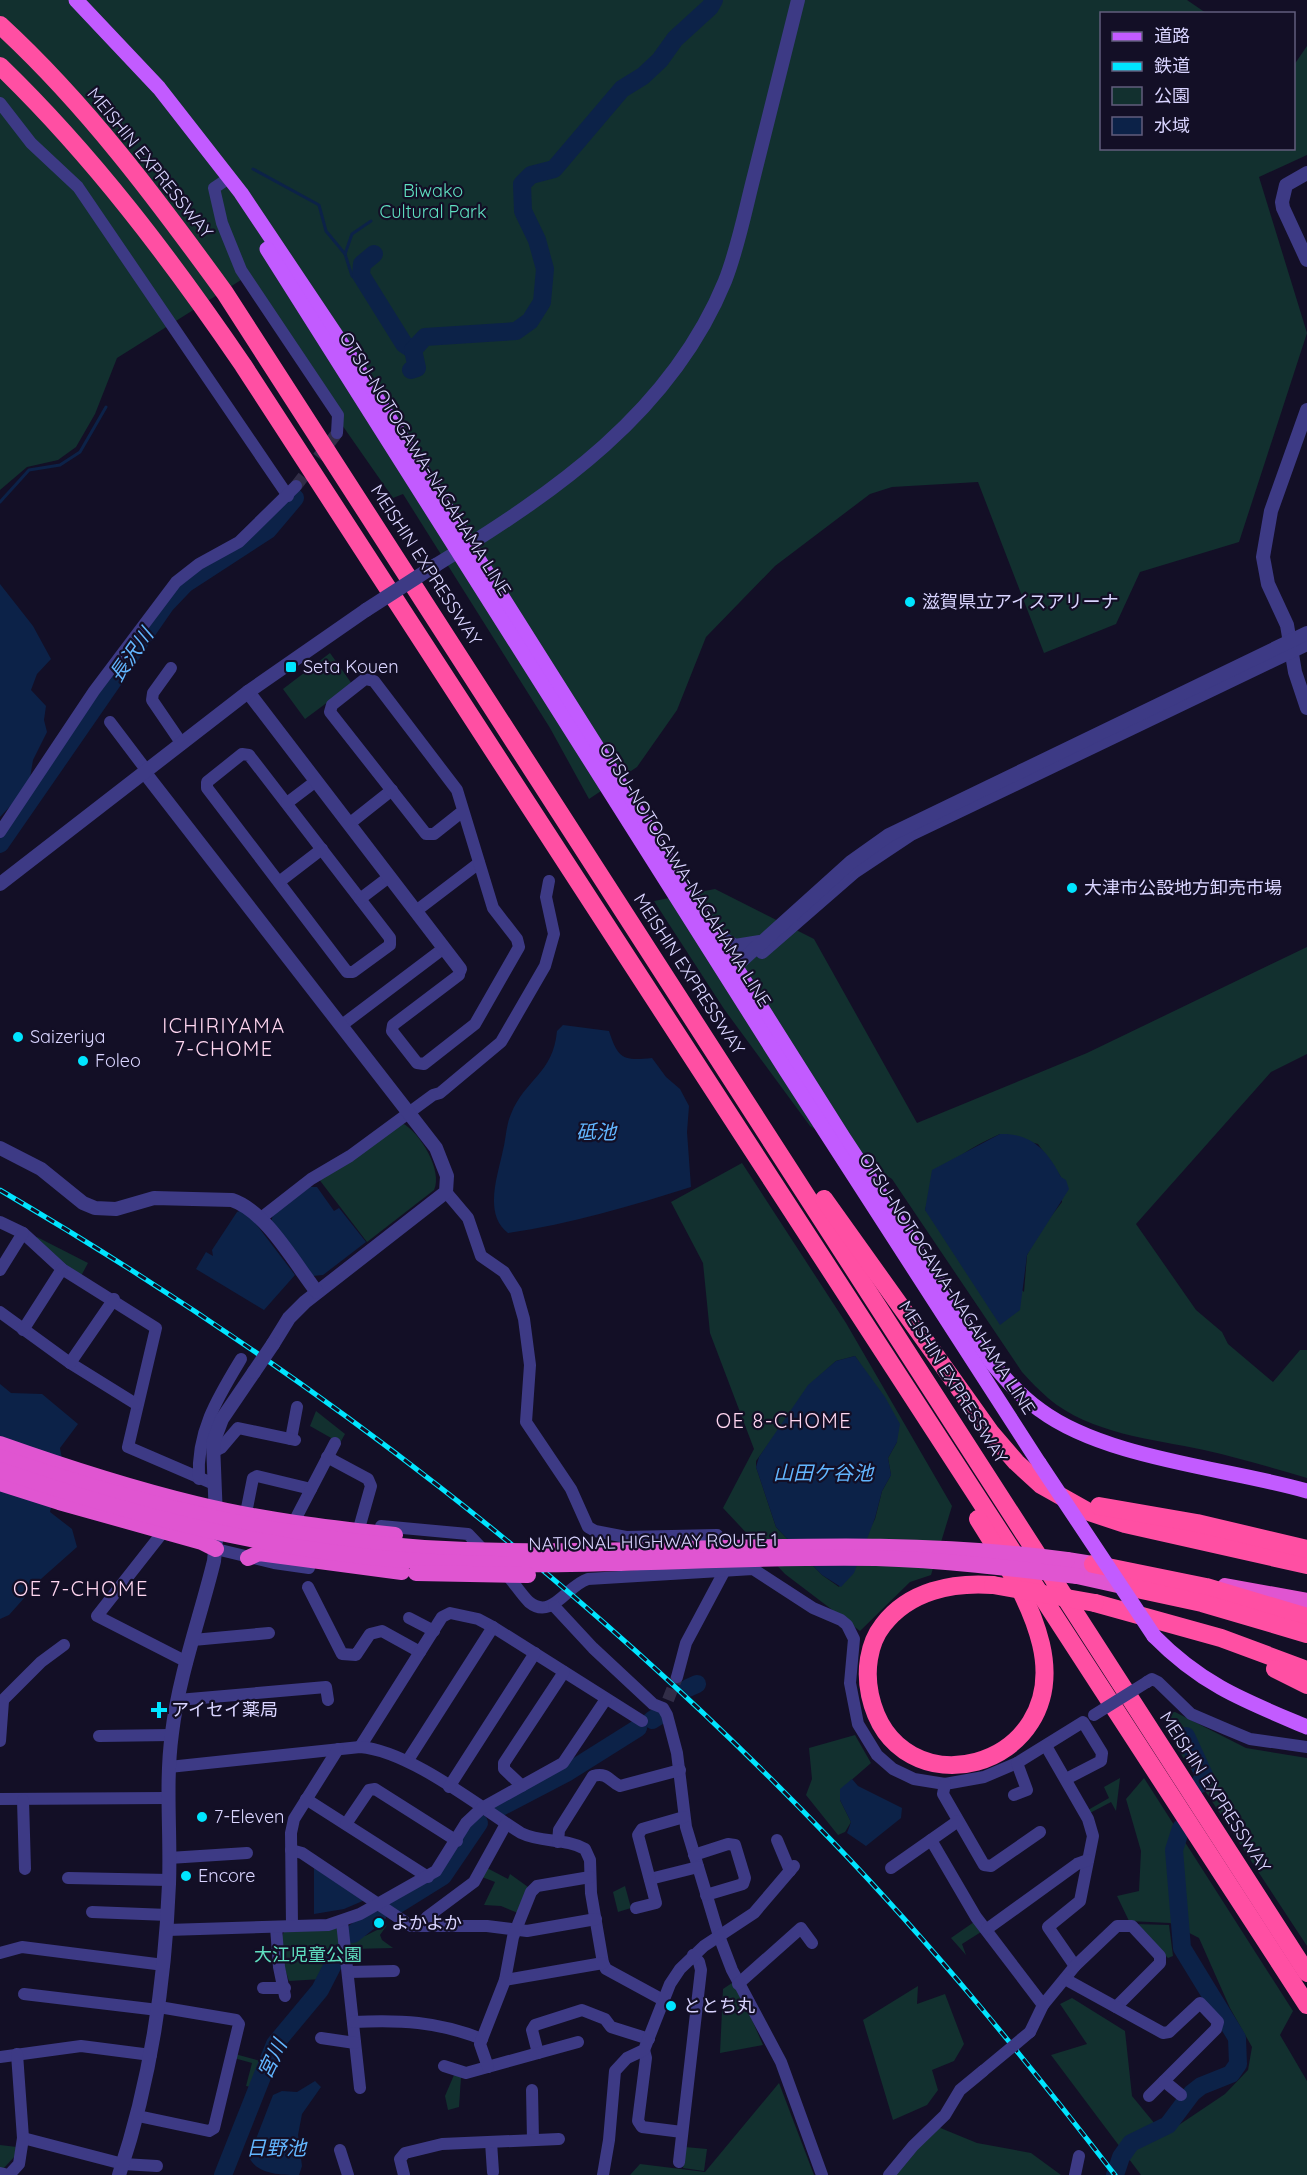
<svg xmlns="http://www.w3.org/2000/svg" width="1307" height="2175" font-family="Quicksand,'Noto Sans JP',sans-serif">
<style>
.green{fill:#12302f;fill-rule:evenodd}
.water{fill:#0c2248}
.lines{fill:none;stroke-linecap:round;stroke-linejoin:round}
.stream{stroke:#0c2248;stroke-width:3}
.river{stroke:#0c2248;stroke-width:18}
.minor-tunnel{stroke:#312d47;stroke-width:12;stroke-dasharray:12 6;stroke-linecap:butt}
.minor{stroke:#3d3a85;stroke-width:12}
.tertiary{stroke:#3d3a85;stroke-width:14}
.primary{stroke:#c25bff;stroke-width:15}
.trunk{stroke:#e055d1;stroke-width:16}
.motorway{stroke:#ff4fa3;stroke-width:18}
.rail-casing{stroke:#00e5ff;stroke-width:5}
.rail{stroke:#130f26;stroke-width:3;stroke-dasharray:9;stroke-linecap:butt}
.minor-bridge{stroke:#3d3a85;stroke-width:12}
.tertiary-bridge{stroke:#3d3a85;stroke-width:14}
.primary-bridge{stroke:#c25bff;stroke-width:15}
.trunk-bridge{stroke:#e055d1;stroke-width:16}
.motorway-bridge{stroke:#ff4fa3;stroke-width:18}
.poi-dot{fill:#00e5ff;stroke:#130f26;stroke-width:2}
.labels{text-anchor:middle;stroke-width:4.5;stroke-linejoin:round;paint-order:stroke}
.street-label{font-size:18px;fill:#d9d4ff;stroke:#130f26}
.park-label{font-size:18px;fill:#5fe0c0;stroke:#130f26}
.poi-label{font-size:18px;fill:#d9d4ff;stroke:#130f26;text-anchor:start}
.water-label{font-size:20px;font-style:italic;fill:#62b6ff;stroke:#130f26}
.neighbourhood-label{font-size:20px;letter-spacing:1.5px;fill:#ffd6f0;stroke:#130f26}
</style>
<rect width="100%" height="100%" fill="#130f26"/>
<g class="green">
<polygon points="0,0 1187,0 1206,13 1102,14 1102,148 1294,148 1294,65 1307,46 1307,155 1259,177 1307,333 1239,542 1140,572 1116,624 1044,653 978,482 892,487 870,494 775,566 706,637 677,710 637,767 589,799 550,728 403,494 393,498 241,280 117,358 95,414 76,447 58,460 27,467 0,490"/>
<polygon points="330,653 352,684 305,719 283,689"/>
<path d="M715 889 814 939 917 1123 1087 1053 1307 947V1054L1271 1072 1136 1224 1196 1310 1222 1332 1228 1344 1273 1382 1300 1350H1307V1478C1273 1468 1239 1458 1204 1450 1153 1439 1090 1434 1048 1398 1039 1390 1030 1381 1022 1372L892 1179 810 1126 724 1009 654 901ZM1000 1134 1038 1144 1061 1177 1062 1202 1039 1232 1027 1255 1024 1292 925 1210C936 1168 962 1151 1000 1134Z"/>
<path d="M402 1123C420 1132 443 1171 434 1190L367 1242 318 1178Z"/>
<path d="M742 1163 846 1323 952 1506 931 1575 910 1582 860 1631 785 1574 723 1508 754 1449 710 1333 703 1263 671 1202ZM855 1356 869 1377 897 1442 888 1458 891 1475 882 1491 875 1519 839 1587 822 1575 776 1527 756 1467V1461L816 1379 836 1361Z"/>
<polygon points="37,1237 88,1263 81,1276 64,1267 34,1240"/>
<polygon points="316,1411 345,1434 340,1443 310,1426"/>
<polygon points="1175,1712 1246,1748 1307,1758 1307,1946 1175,1745 1165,1714"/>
<polygon points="855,1735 871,1763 840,1790 840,1800 851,1822 845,1832 838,1835 806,1795 812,1779 809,1748"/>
<polygon points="1120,1778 1116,1811 1111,1802 1090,1813 1088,1810 1109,1798 1104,1787"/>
<polygon points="1144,1778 1293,2011 1280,2035 1307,2081 1307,2175 1141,2175 1051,2055 1087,2044 1060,2004 1072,1998 1125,2031 1132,2096 1164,2135 1225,2094 1248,2070 1252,2047 1230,2008 1199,1938 1170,1923 1129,1921 1117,1896 1139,1891 1141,1851 1126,1799"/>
<polygon points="487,1868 508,1879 510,1874 528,1887 518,1913 501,1906 484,1905 495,1882 482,1877"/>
<polygon points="625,1886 631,1908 618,1912 613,1892"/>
<polygon points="974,1922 981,1932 962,1944 966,1955 951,1938"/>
<polygon points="1134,1924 1169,1925 1173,1956 1168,1958"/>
<polygon points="387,1925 380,1935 382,1940 393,1948 350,1949 349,1942 360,1931 365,1936"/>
<path d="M337 1927 340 1947 322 1979 289 1981C285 1968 276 1945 284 1932Z"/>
<polygon points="735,1981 763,2045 720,2053 723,1989"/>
<polygon points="918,1986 917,2004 945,1994 964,2044 954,2061 932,2070 938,2090 927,2105 893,2120 863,2020"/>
<polygon points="235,2054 264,2062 256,2088 246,2086 252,2063 234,2058"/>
<polygon points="454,2075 461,2077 459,2107 448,2110 445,2096"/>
<polygon points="779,2083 814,2175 630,2175 640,2164 705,2172"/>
<polygon points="938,2127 977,2143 1031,2153 1061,2175 892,2175"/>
<polygon points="0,2145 17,2147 16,2155 3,2169 0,2169"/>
<polygon points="685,2147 707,2149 704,2171 683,2168"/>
</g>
<g class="water">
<polygon points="0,584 33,626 51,659 37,674 31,690 46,706 44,720 47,732 33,760 30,778 14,802 0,817"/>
<path d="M563 1025 609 1031C618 1059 623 1061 652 1058L666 1077 680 1089 689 1106 687 1132 691 1187C631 1206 570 1224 508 1233 483 1214 498 1175 503 1150 506 1139 506 1125 511 1114 525 1079 553 1074 557 1031Z"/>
<path d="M1000 1134C1031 1133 1047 1150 1061 1177L1066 1180 1069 1189 1027 1255 1020 1310 1000 1325 925 1210 932 1170Z"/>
<polygon points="310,1187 317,1187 334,1211 339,1208 366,1242 323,1275 312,1276 271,1222 273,1215"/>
<polygon points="241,1210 250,1216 295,1275 264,1310 196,1269 206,1252 213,1256 212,1250 237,1212"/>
<polygon points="855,1356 885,1397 900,1424 897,1442 888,1458 891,1475 882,1491 875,1518 854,1573 841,1587 822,1575 776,1527 756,1467 759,1457 808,1385 836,1361"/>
<polygon points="0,1384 11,1393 42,1394 78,1424 60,1448 62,1459 50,1512 72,1529 77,1547 42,1578 9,1615 0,1619"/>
<polygon points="852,1779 858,1786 902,1808 901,1818 866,1846 847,1833 851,1822 840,1800 840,1789"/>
<polygon points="314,1868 365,1900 344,1909 314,1914"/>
<path d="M315 2081 321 2087 302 2114 298 2135 302 2166 299 2175C282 2175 257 2175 249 2157L273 2095 282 2091 297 2092Z"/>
</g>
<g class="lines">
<g class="stream">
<polyline points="253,169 319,205 326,231 345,254 352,276 368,288"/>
<polyline points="345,254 352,234 371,221"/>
<polyline points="0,502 29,470 60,465 80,452 106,407"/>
</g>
<g class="river">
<polyline points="374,254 362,264 361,275 404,344 413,350"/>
<polyline points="411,370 417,368 413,350 425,337 516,331 530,321 542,302 545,269 537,240 523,211 522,184 531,175 554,169 622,89 643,76 660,60 675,39 710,7 714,0"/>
<polyline points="0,844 166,604 185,584 268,530 295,498"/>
<polyline points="688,1688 697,1684"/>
<polyline points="652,1720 660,1715"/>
<polyline points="1186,1736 1204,1775 1200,1784"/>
<polyline points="497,1809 568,1772 638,1728"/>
<polyline points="398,1904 443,1876 479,1823"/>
<polyline points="353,1934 378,1914"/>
<polyline points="223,2175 275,2044 320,1990 339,1953"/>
<polyline points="1115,2175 1121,2157 1131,2143 1168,2125 1192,2093 1201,2086 1231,2074 1238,2064 1237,2038 1182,1948 1174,1850 1181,1828"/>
</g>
<g class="minor-tunnel">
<polyline points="296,486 337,433"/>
<polyline points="668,1700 677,1677"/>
</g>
<g class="minor">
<polyline points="0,103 31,143 78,187 288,496"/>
<polyline points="223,182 214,188 222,223 241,270 338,415 337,433"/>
<polyline points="171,668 153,693 152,700 182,744"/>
<polyline points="110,722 147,771"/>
<polygon points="242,754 249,755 390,938 390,945 353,972 347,972 207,788 207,782"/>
<polyline points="287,803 316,781"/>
<polyline points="349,824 392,790"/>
<polyline points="0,832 94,691 176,582 199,564 239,542 296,486"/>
<polyline points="279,882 322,849"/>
<polyline points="360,899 389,877"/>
<polyline points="416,911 479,863"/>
<polyline points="460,969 459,975 393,1025 392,1031 417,1063 424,1064 475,1024 519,947 517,939 493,908 457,790 374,681 365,679 332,705 330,712 426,834 434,834 463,811"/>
<polyline points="342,1025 444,948"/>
<polyline points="446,1192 468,1218 481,1256 504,1272 516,1291 524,1319 530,1365 526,1422 571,1489 588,1527 595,1531 626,1537 717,1535 725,1570 686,1643 677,1677"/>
<polyline points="261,1218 311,1179 350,1156 433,1095 440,1093 501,1042 545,966 554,934 546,897 549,881"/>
<polyline points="0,1222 23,1233 62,1269 156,1328 128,1447 214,1484"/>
<polyline points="0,1270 23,1233"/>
<polyline points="0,1312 70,1363 136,1404"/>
<polyline points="23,1330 62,1269"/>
<polyline points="70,1363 114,1299"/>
<polyline points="291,1439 297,1407"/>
<polyline points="213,1452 221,1448 238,1428 295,1440"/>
<polyline points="327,1457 368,1479 371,1486 360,1525"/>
<path d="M199 1479C196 1432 218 1397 241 1359"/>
<polyline points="247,1508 253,1478 257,1476 311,1489"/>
<polyline points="297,1516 335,1443"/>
<polyline points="381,1526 468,1534 487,1554"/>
<polyline points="163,1532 97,1616 187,1662"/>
<polyline points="216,1549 274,1563 309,1568"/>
<path d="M505 1573C514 1582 520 1593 529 1602 552 1621 567 1585 588 1579L753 1569 813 1608 841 1620 847 1625 854 1639 850 1683 858 1724 877 1755 893 1769 914 1779 945 1784 984 1777 1017 1763 1083 1722 1102 1753 1101 1761 1066 1779"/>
<polyline points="308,1587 342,1654 356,1655 370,1634 382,1631 420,1652"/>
<polyline points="554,1606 593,1648 653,1704 663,1708 667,1715 677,1753 686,1827 719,1936 732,1970 781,2062 822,2175"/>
<polyline points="409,1618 434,1631"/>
<polyline points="193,1640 269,1633"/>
<polyline points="1147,1682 1152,1679 1158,1682 1191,1714 1226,1729 1250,1739 1307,1747"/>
<polyline points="178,1700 326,1687 328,1700"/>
<polyline points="0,1703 41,1662 64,1645"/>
<polyline points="99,1736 171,1735"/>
<polyline points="0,1741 3,1701"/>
<polyline points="1046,1746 1088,1819 1093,1836 1080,1901 1048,1927 1075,1966"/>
<polyline points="360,1747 442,1617 450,1613 478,1619 493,1627 642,1721"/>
<polyline points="408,1760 493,1627"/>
<path d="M169 1767 360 1747C410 1751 478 1806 521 1833 541 1843 566 1838 585 1849L590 1860 591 1893 603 1963 606 1969 663 2000"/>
<polyline points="945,1784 943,1794 984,1865 991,1866 1040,1832"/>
<polyline points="522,1786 504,1769 504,1763 564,1672"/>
<polyline points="449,1787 535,1653"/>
<polyline points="1014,1795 1027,1790 1017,1763"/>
<polyline points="0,1799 166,1798"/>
<polyline points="306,1799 428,1877"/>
<polyline points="23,1800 25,1869"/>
<polyline points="346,1824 369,1790 375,1789 457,1841"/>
<polyline points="777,1840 790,1871"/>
<polyline points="931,1840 976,1917 1043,2005 1075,1966 1117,1926 1132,1926 1160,1956 1160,1963 1116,2007"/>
<path d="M558 1842 559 1830 593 1776C608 1772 609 1781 620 1786L680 1770"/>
<polyline points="291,1850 302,1853 411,1926 487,1926 527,1931 596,1919"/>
<polyline points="694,1855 728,1844 735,1845 745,1878 743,1884 706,1895"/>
<polyline points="169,1858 247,1853"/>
<polyline points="891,1868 958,1821"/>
<polyline points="68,1878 169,1880"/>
<polyline points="650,1879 698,1867"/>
<polyline points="636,1908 656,1903 638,1835 642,1829 684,1817"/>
<polyline points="92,1912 168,1915"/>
<polyline points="342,1922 360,2088"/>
<polyline points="292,1926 291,1833 294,1819 338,1749"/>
<polyline points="421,1926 427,1917 474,1882 506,1824"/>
<polyline points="276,1927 279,1967 285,1996"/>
<polyline points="987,1929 1077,1864 1088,1860"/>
<polyline points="167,1930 328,1925 360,1914 436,1871 466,1823 482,1808 563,1763 606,1699"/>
<polyline points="0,1953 22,1947 164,1965"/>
<polyline points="348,1972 394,1971"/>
<polyline points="1065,1979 1163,2033 1169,2032 1200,2003 1218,2022 1216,2029 1149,2096"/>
<polyline points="505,1980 603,1963"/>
<polyline points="738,1984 801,1928 812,1943"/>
<polyline points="263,1988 285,1988"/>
<polyline points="24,1994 158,2010"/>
<path d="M353 2022C401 2020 436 2021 482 2039"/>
<polyline points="1030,2032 1043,2005"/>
<polyline points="321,2038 355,2043"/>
<polyline points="644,2050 646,2058 638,2121 642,2127 682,2132"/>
<polyline points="538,2053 532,2030 535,2025 582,2010 605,2019 611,2027 649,2039"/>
<polyline points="0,2057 81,2046 151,2055"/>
<polyline points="444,2066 466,2073 578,2042"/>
<polyline points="488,2067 480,2044 505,1980 513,1937 531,1892 537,1886 590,1877"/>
<polyline points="1164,2081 1181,2095"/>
<polyline points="532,2090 533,2140"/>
<polyline points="138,2116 209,2131 214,2128 239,2024 236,2020 159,2007"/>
<polyline points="23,2138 123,2164 157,2166"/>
<polyline points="491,2142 493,2172"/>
<polyline points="340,2150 348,2175"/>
<polyline points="679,2162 701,1970 699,1962 693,1955"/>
<polyline points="0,2173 9,2175 19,2164 23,2138 17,2054"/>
<polyline points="404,2175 400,2159 405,2153 442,2144 559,2139"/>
<polyline points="603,2175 609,2140 615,2071 627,2058 644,2050 670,1984 680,1969 704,1946 754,1913 794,1866"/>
<polyline points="889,2175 913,2146 945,2115 960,2090 983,2071"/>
<polyline points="1075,2175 1079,2156"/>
</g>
<g class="tertiary">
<polyline points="1307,173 1286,185 1282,202 1283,208 1307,260"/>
<polyline points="1307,410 1271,511 1263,557 1268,584 1287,625 1295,672 1307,708"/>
<path d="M436 565C554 493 671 413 725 281 738 248 745 211 754 176 769 117 783 59 798 0"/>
<polyline points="248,692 460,969"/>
<polyline points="145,773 436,1148 447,1176 446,1192 305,1302 289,1318 273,1344"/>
<polyline points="0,884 248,692 366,610"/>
<polyline points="717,935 735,946 760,942"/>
<polyline points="762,952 854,872 911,834 1307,644"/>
<polyline points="729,972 851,862 889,835 1307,633"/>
<path d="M0 1148 41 1169 83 1203 95 1208 116 1209 154 1198 232 1200C266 1211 295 1264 317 1292"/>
<polyline points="216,1518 213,1443 222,1419 254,1372"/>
<path d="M119 2175C151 2080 165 1983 169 1884 171 1833 165 1784 172 1733 179 1675 200 1618 214 1561L216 1540"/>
</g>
<g class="primary">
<path d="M76 0 159 88 241 193 354 362 843 1137 991 1362C1006 1380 1021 1397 1040 1410 1106 1459 1227 1468 1307 1491"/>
<polyline points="267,249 785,1069 1039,1463"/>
<path d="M1154 1636C1202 1685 1245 1701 1307 1727"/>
</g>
<g class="trunk">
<path d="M0 1444C65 1467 130 1488 196 1504 261 1520 329 1528 395 1535"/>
<polyline points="0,1483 59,1502 202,1542 216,1549"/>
<polyline points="248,1558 259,1553 402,1572"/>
<polyline points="1067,1560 1105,1566"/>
<polyline points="1077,1576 1131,1588"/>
<polyline points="1225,1586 1307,1601"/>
</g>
<g class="motorway">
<path d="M0 25C86 104 156 198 225 293L1307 1973"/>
<path d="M0 66C93 156 170 258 243 365L1307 2005"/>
<polyline points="824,1199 991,1433 1016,1462 1041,1485 1089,1512 1125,1524 1307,1565"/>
<polyline points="1099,1506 1197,1523 1307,1549"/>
<path d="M978 1519C1002 1558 1030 1598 1041 1644 1071 1771 896 1814 870 1695 865 1672 868 1644 883 1625 909 1591 952 1582 993 1585"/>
<polyline points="1093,1564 1206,1587 1307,1617"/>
<polyline points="1123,1586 1202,1603 1307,1634"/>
<polyline points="1095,1603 1221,1638 1307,1670"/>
<polyline points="1275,1669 1307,1685"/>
</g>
<g class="rail-casing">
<path id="rail" d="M0 1190C309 1371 585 1583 833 1842 934 1947 1026 2060 1115 2175"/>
</g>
<use href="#rail" class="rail"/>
<g class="minor-bridge">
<polyline points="1094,1715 1147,1682"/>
<polyline points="983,2071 1030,2032"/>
</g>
<g class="tertiary-bridge">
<polyline points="366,610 436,565"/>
<polyline points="254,1372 273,1344"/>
</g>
<polyline class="primary-bridge" points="1039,1463 1154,1636"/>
<g class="trunk-bridge">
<path d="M0 1457C151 1509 306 1545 466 1550 667 1557 867 1532 1067 1560"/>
<path d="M0 1470C132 1515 266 1550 405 1560 562 1572 719 1555 876 1558 943 1560 1010 1568 1077 1576"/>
<polyline points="416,1573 528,1575"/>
</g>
<polyline class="motorway-bridge" points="993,1585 1095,1603"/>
</g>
<g class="poi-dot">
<circle cx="910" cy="602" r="6"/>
<rect x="285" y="661" width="12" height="12" rx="3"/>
<circle cx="1072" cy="888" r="6"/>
<circle cx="18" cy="1037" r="6"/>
<circle cx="83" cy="1061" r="6"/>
<path d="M156 1701h6v6h6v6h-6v6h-6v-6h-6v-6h6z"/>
<circle cx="202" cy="1817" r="6"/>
<circle cx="186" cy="1876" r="6"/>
<circle cx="379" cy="1923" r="6"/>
<circle cx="671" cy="2006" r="6"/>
</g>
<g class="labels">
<g class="street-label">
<text transform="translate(150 163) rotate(51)" y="6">MEISHIN EXPRESSWAY</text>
<text transform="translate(425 464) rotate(58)" y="6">OTSU-NOTOGAWA-NAGAHAMA LINE</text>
<text transform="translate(426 565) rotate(57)" y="6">MEISHIN EXPRESSWAY</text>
<text transform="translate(685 875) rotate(58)" y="6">OTSU-NOTOGAWA-NAGAHAMA LINE</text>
<text transform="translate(689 974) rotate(57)" y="6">MEISHIN EXPRESSWAY</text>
<text transform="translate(947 1284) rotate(57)" y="6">OTSU-NOTOGAWA-NAGAHAMA LINE</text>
<text transform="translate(953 1382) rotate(58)" y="6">MEISHIN EXPRESSWAY</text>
<text transform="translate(653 1542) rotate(-1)" y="6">NATIONAL HIGHWAY ROUTE 1</text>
<text transform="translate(1215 1792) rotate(57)" y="6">MEISHIN EXPRESSWAY</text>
</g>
<g class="park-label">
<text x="433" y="197">Biwako<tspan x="433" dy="21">Cultural Park</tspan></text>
<text x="308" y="1961">大江児童公園</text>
</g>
<g class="poi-label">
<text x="922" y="608">滋賀県立アイスアリーナ</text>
<text x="303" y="673">Seta Kouen</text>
<text x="1084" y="894">大津市公設地方卸売市場</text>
<text x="30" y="1043">Saizeriya</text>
<text x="95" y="1067">Foleo</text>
<text x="171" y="1716">アイセイ薬局</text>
<text x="214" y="1823">7-Eleven</text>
<text x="198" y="1882">Encore</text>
<text x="391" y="1929">よかよか</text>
<text x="683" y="2012">ととち丸</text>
</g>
<g class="water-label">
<text transform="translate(131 655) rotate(-55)" y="7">長沢川</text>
<text x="596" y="1139">砥池</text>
<text x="823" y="1480">山田ケ谷池</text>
<text transform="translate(272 2059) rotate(-64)" y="7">宮川</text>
<text x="276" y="2155">日野池</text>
</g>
<g class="neighbourhood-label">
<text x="224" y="1033">ICHIRIYAMA<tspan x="224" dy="23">7-CHOME</tspan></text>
<text x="784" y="1428">OE 8-CHOME</text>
<text x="81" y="1596">OE 7-CHOME</text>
</g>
</g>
<rect x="1100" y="12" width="195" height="138" fill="#130f26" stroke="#625e7d" stroke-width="1.5"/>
<rect x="1112" y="32" width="30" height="9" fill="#c25bff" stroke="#625e7d" stroke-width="1.5"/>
<text x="1154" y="42" font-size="18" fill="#d9d4ff">道路</text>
<rect x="1112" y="62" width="30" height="9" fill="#00e5ff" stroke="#625e7d" stroke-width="1.5"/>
<text x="1154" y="72" font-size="18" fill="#d9d4ff">鉄道</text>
<rect x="1112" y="87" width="30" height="18" fill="#12302f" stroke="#625e7d" stroke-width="1.5"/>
<text x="1154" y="102" font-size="18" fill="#d9d4ff">公園</text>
<rect x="1112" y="117" width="30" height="18" fill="#0c2248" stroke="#625e7d" stroke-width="1.5"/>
<text x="1154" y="132" font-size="18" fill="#d9d4ff">水域</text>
</svg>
